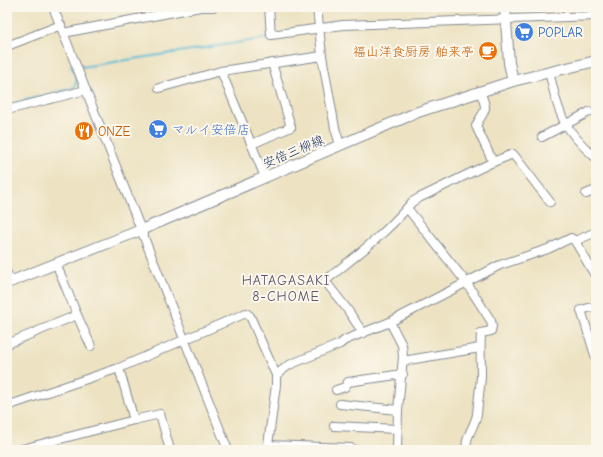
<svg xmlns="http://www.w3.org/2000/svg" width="603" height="457" font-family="'Comic Neue','Klee One',sans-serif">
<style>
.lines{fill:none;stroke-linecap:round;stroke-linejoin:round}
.stream{stroke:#57b9d5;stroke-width:2}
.minor-casing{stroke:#848990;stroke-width:10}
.tertiary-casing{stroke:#848990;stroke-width:12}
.minor{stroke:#fff;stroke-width:8}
.tertiary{stroke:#fff;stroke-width:10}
.labels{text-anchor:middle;stroke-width:4;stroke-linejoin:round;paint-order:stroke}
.shop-label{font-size:13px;fill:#366cbe;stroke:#fbf7ec;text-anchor:start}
.food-label{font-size:13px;fill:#c56008;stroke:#fbf7ec;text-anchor:end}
.street-label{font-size:13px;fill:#1b2f5e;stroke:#fbf7ec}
.neighbourhood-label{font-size:14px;letter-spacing:1px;fill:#60576c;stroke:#fbf7ec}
</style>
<rect width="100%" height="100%" fill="#fbf7ec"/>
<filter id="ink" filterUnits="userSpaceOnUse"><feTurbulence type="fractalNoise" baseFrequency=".025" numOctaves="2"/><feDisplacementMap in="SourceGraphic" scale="8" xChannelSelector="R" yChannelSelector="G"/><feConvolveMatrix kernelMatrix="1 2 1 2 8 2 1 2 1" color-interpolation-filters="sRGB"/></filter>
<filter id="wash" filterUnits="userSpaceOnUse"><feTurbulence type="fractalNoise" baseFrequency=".012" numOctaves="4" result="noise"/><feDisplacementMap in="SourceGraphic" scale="16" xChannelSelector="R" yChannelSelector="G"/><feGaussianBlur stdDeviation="0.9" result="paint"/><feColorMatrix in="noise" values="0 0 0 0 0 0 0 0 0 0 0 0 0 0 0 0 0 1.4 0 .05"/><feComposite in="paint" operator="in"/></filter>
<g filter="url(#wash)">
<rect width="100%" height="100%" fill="#ede3c3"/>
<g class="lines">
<g class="stream">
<polyline points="82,67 268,38"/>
<polyline points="7,105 74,88 77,80 71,65"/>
</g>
</g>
</g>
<g filter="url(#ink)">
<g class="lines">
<g class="minor-casing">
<g id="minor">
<polyline points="53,7 228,450"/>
<polyline points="269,7 271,35 343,25 596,16"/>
<polyline points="63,33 200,7 214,7"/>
<polyline points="7,46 61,25"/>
<polyline points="322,56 335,128 340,145"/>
<polyline points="221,71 265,177"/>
<path d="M549 72C553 86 555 101 561 114 566 129 584 148 596 158"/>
<polyline points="159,88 221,71 322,56 317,7"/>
<polyline points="7,110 86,90"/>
<polyline points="542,137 589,112"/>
<polyline points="252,144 291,127 272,63"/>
<polyline points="493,162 513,154 550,202"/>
<polyline points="586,194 596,190"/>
<polyline points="575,241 596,232"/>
<polyline points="7,273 10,281"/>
<polyline points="596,306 581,310 596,358"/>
<polyline points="77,315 91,346"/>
<polyline points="390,322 500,265 548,249 571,238 575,241 596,277"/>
<path d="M363 333 347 309 325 281C353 258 383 236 407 208"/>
<polyline points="7,344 77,315 56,263"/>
<polyline points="403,361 480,348"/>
<polyline points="119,368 246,313 250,316 276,375"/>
<polyline points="336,390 345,387 348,382 403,374"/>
<polyline points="340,404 398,410"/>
<polyline points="7,406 119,368 134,420"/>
<polyline points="334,426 398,429"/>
<polyline points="268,445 296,446 296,450"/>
<polyline points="296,446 351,448 355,450"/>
<polyline points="18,450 134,420 160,414 170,450"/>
<polyline points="264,450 268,445 276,385 276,375 289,365 340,344 345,340 390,322 402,345 403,357 398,410 397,450"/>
<path d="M467 450C464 437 475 427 477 414 478 402 480 389 481 377 481 362 480 348 481 333L491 331 492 326 491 321 466 282 407 208 412 202 419 198 493 162 476 126C485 107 489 114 480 91"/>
</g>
</g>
<g class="tertiary-casing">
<g id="tertiary">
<polyline points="505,7 509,63 513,81"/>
<polyline points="7,283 141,230 418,112 513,81 596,61"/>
</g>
</g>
<use href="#minor" class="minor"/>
<use href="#tertiary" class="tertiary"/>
</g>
</g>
<defs>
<g id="supermarket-disc" transform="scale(1)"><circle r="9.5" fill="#3f7fe0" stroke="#fbf7ec"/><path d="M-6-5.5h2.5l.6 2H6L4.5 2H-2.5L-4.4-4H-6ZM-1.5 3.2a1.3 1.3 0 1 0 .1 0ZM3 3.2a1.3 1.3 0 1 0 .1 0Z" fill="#fff"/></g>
<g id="cafe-disc" transform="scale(1)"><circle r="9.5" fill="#e8710a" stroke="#fbf7ec"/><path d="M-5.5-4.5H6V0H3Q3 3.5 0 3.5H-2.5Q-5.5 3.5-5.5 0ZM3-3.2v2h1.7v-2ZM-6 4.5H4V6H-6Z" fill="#fff"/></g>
<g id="restaurant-disc" transform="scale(1)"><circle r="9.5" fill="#e8710a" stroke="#fbf7ec"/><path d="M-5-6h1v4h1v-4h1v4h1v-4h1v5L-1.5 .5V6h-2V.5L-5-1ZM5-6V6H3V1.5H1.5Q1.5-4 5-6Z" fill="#fff"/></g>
</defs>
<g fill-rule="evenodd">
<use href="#supermarket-disc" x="524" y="32"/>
<use href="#cafe-disc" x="488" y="51"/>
<use href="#supermarket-disc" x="158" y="129"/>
<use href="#restaurant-disc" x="84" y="131"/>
</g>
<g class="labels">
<g class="shop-label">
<text x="538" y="37">POPLAR</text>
<text x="172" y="134">マルイ安倍店</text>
</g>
<g class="food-label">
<text x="474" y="56">福山洋食厨房 舶来亭</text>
<text x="98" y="136" text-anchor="start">ONZE</text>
</g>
<g class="street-label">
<text transform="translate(293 151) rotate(-23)" y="5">安倍三柳線</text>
</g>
<g class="neighbourhood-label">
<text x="286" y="285">HATAGASAKI<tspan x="286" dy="16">8-CHOME</tspan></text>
</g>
</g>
<rect width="603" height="457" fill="none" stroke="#fbf7ec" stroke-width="24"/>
</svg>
